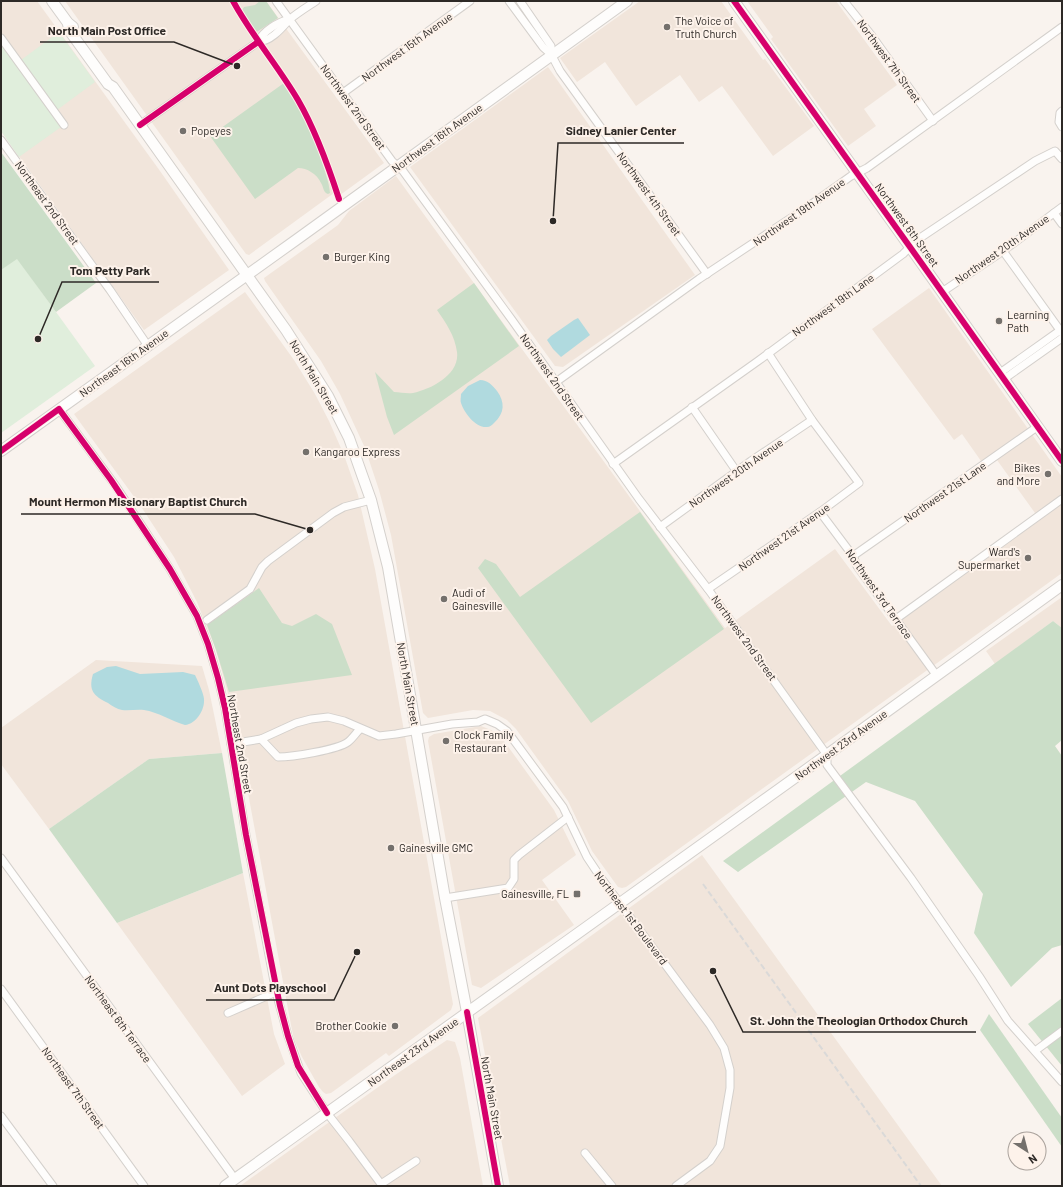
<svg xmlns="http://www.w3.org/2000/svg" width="1063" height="1187" font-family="Barlow,sans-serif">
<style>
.built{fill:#f1e5db}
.green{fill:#e0eedc}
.forest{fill:#cbdec8}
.water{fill:#b0dadf}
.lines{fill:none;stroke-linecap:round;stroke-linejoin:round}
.street-casing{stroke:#d4d0cc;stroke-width:9}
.secondary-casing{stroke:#d4d0cc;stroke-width:12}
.street{stroke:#fefdfc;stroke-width:7}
.secondary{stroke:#fefdfc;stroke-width:10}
.rail{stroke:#dad9d8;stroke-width:2;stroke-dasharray:6 3;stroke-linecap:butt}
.cycleway-casing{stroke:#fdf2ea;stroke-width:8}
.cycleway{stroke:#d6006c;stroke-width:6}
.poi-dot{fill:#74706c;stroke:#fdf2ea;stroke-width:1.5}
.labels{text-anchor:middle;stroke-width:4;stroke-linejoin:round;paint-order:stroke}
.poi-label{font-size:11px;fill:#2d2926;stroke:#fdf2ea;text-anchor:start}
.street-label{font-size:11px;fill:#2d2926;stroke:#fdf2ea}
.leader{fill:none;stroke:#2d2926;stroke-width:1.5}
.callout-dot{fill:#2d2926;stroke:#fdf2ea;stroke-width:1.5}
.callout-label{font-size:12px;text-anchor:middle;font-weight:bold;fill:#2d2926;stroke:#fdf2ea;stroke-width:4;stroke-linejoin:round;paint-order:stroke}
</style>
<rect width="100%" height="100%" fill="#f9f3ee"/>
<g class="built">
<polygon points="1,1 37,1 160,171 229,270 144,330 1,131"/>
<polygon points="65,1 266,1 384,163 336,198 334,193 249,255 246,254"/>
<polygon points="640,1 721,1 763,60 765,59 814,126 773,156 722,86 699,102 680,75 636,106 605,62 577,82 560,58"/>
<polygon points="747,1 836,1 897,85 864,109 876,126 848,146 771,39 773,37"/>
<polygon points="548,67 695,275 563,367 555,366 410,167"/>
<polygon points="396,176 725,628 835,549 892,626 1040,520 997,460 981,461 962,434 954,440 872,329 929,288 1062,477 1062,573 626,887 622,888 618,887 592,851 568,801 516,729 507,720 490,711 473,710 428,718 423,713 391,535 379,490 365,448 340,394 321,361 265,281 264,278 338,225 349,211"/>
<polygon points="245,292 294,360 315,394 329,421 344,455 358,495 375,569 453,1004 451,1010 389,1056 386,1053 331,1093 326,1094 323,1092 319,1087 302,1057 294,1039 291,1025 233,712 216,650 197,602 174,557 140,505 74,414"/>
<polygon points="1062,597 1062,628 1053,621 995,664 986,651"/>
<polygon points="96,660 202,666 209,690 222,753 149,759 49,829 1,764 1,728"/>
<polygon points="481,726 491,730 499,735 504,741 554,810 576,855 542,880 574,925 481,988 472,985 428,741 429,737 434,734"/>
<polygon points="702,855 942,1186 510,1186 478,1018"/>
<polygon points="243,873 274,1034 285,1064 242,1096 117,923"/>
<polygon points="447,1040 455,1042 460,1058 483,1186 240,1186 395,1075"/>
</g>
<g class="green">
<polygon points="59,32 95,82 57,110 21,60"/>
<polygon points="1,44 61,127 19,157 1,131"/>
<polygon points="17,258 95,366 1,433 1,270"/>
</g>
<g class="forest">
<polygon points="260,1 266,1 278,18 255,33 241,12 244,7 255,5"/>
<path d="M284 83C301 108 313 134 322 162 325 172 329 182 330 193L328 194C323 192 324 188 321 183 317 174 307 168 298 168L255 199 210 136Z"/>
<polygon points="1,152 96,283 56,312 17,259 1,270"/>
<path d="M474 283 519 346 394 435 387 417 375 372 394 392C400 392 407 394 413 393 432 389 460 374 457 352 455 336 446 323 437 310Z"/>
<polygon points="640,512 724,629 591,723 478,568 485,559 496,564 520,597"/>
<polygon points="259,588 282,623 292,626 316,614 332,624 352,675 229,692 216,650 207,625"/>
<polygon points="1053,621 1062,628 1062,740 1055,746 1062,756 1062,945 1052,948 1011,987 974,933 983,894 915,801 866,782 738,872 723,861"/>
<polygon points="222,753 243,873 117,923 49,829 149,759"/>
<polygon points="1062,998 1062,1066 1028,1024"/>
<polygon points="989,1014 1062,1118 1062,1147 980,1030"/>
</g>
<g class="water">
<polygon points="578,318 590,335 561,357 553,349 547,340 551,336 574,320"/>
<path d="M480 380C488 380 492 385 497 391 505 402 505 413 494 423 492 425 490 427 487 427 476 428 464 413 461 403 460 401 461 397 461 394L468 386Z"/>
<path d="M116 666 140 674 183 672 195 675C197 679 204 694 204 699 205 710 196 724 185 725 171 721 158 712 144 710 137 709 129 711 122 710 117 709 112 706 108 703 94 696 88 691 93 674L107 667Z"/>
</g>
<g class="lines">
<g class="street-casing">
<g id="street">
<polyline points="276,1 392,161 403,171 512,320 639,499 708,589 827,755 827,765 911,878 979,976 1008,1021 1062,1082"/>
<polyline points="509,1 543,47 551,54"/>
<polyline points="520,1 551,46 551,54 560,71 707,274"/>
<polyline points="844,1 872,36 933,121"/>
<polyline points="1,38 64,125"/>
<path d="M258 42C263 31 278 22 290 19"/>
<polyline points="343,93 470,1"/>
<polyline points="1062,111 1060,113 1059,122 1062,127"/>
<path d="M140 125 258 42C271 41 281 29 289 20 297 13 307 7 316 1"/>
<polyline points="1,140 110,290 148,346"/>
<polyline points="1054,213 1062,224"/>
<polyline points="1003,251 1062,333"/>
<polyline points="942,292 1003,251 1062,207"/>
<polyline points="1000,373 1062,329"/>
<polyline points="1004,379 1062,338"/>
<polyline points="556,382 699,279 806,208 851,176 867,168 1062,27"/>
<polyline points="692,407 737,472"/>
<polyline points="59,409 115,485 170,569 197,616 208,644 218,678 225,708 246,835 276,992 288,1036 301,1073 327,1113 349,1141 381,1184 416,1161"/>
<polyline points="613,464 758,361 903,254 917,240 1035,161 1055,151 1062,159"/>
<polyline points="820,512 853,556 857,566 937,676"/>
<polyline points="660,527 751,461 812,420"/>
<polyline points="853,556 1037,427"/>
<polyline points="708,589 820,512 859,483 812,420 768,353"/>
<polyline points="896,619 1062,499"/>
<polyline points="207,620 250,589 262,567 268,561 333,513 344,507 371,500"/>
<path d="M261 739 278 757C292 757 337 750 348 742 352 739 356 733 360 729"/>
<polyline points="231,744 261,739 296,723 311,719 328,717 344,721 379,736 396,734 452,724 478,722 485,719 497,724 507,731 563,807 587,857 601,878 710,1025 724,1048 730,1070 730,1088 720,1146 710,1161 676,1186"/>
<polyline points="1,858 235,1179"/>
<polyline points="445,898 508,888 514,879 514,860 519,855 568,817"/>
<polyline points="1,989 144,1186"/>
<polyline points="228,1013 276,992"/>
<polyline points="1035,1051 1062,1031"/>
<polyline points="1,1116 53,1186"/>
<polyline points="585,1153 612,1186"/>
</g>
</g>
<g class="secondary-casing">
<g id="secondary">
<polyline points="52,1 68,23 73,27"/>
<polyline points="734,1 910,247 1062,461"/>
<polyline points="68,23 69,30 108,84 113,87 286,330 328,396 349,438 361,472 371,500 388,567 445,898 467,1012 498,1186"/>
<polyline points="1,451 296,240 627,1"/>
<polyline points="225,1186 835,749 1062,585"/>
</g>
</g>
<use href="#street" class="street"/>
<use href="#secondary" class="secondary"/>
<polyline class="rail" points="703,884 921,1186"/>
<g class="cycleway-casing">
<g id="cycleway">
<path d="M233 1C252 36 278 66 298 100 316 131 328 165 339 199"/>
<polyline points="734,1 910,247 1062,461"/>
<polyline points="140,125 258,42"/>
<polyline points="1,451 59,409 111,480 170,569 197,616 208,644 218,678 225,708 246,835 280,1006 288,1036 298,1066 327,1113"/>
<polyline points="467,1012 498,1186"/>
</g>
</g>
<use href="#cycleway" class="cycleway"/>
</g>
<g class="poi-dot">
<circle cx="667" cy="27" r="4"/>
<circle cx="183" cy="131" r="4"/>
<circle cx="326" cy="257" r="4"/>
<circle cx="999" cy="321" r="4"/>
<circle cx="306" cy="452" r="4"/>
<circle cx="1048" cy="474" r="4"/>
<circle cx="1028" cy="558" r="4"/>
<circle cx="444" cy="599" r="4"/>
<circle cx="446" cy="741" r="4"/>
<circle cx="391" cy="848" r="4"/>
<rect x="573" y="890" width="8" height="8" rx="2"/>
<circle cx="395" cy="1026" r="4"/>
</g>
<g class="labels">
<g class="poi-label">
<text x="675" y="25">The Voice of<tspan x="675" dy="13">Truth Church</tspan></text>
<text x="191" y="135">Popeyes</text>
<text x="334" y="261">Burger King</text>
<text x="1007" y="319">Learning<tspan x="1007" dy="13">Path</tspan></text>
<text x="314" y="456">Kangaroo Express</text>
<text x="1040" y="472" text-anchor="end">Bikes<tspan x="1040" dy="13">and More</tspan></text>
<text x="1020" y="556" text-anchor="end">Ward's<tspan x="1020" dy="13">Supermarket</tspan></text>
<text x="452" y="597">Audi of<tspan x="452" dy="13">Gainesville</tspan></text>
<text x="454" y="739">Clock Family<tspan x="454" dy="13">Restaurant</tspan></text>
<text x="399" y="852">Gainesville GMC</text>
<text x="569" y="898" text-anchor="end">Gainesville, FL</text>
<text x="387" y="1030" text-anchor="end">Brother Cookie</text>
</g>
<g class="street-label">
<text transform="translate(407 47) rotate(-36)" y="4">Northwest 15th Avenue</text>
<text transform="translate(889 61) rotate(54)" y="4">Northwest 7th Street</text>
<text transform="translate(353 107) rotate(54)" y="4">Northwest 2nd Street</text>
<text transform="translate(437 138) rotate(-36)" y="4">Northwest 16th Avenue</text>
<text transform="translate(649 194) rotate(54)" y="4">Northwest 4th Street</text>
<text transform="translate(47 203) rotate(54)" y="4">Northeast 2nd Street</text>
<text transform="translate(799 212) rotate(-35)" y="4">Northwest 19th Avenue</text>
<text transform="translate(907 225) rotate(54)" y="4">Northwest 6th Street</text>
<text transform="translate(1002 249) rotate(-35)" y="4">Northwest 20th Avenue</text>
<text transform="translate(833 305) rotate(-36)" y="4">Northwest 19th Lane</text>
<text transform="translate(124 363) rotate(-36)" y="4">Northeast 16th Avenue</text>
<text transform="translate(314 377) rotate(59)" y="4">North Main Street</text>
<text transform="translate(552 377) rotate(55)" y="4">Northwest 2nd Street</text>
<text transform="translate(736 473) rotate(-35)" y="4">Northwest 20th Avenue</text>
<text transform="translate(945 492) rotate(-35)" y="4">Northwest 21st Lane</text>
<text transform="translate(784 537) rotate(-35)" y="4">Northwest 21st Avenue</text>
<text transform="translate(879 594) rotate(55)" y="4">Northwest 3rd Terrace</text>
<text transform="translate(744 638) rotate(54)" y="4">Northwest 2nd Street</text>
<text transform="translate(408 684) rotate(80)" y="4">North Main Street</text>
<text transform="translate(240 744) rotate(80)" y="4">Northeast 2nd Street</text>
<text transform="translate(841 745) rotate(-36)" y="4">Northwest 23rd Avenue</text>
<text transform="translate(631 918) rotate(53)" y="4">Northeast 1st Boulevard</text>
<text transform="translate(118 1019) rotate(54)" y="4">Northeast 6th Terrace</text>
<text transform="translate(413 1052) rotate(-36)" y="4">Northeast 23rd Avenue</text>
<text transform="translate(73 1088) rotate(54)" y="4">Northeast 7th Street</text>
<text transform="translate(492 1098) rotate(80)" y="4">North Main Street</text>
</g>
</g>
<path class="leader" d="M237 66L174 42H40M553 221L558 143H684M38 339L62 282H159M310 530L255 514H21M357 952L334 1000H206M713 971L743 1032H976"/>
<g class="callout-dot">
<circle cx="237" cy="66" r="4"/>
<circle cx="553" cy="221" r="4"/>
<circle cx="38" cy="339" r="4"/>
<circle cx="310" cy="530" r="4"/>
<circle cx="357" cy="952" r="4"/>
<circle cx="713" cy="971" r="4"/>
</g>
<g class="callout-label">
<text x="107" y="35">North Main Post Office</text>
<text x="621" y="135">Sidney Lanier Center</text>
<text x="110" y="275">Tom Petty Park</text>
<text x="138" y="506">Mount Hermon Missionary Baptist Church</text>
<text x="270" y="992">Aunt Dots Playschool</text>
<text x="859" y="1025">St. John the Theologian Orthodox Church</text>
</g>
<rect width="1063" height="1187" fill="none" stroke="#2d2926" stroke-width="4"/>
<g transform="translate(1027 1151) rotate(144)"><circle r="19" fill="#fdf2ea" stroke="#aaa29c"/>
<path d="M0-3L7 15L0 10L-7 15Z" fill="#74706c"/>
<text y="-6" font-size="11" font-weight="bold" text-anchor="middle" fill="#2d2926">N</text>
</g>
</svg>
